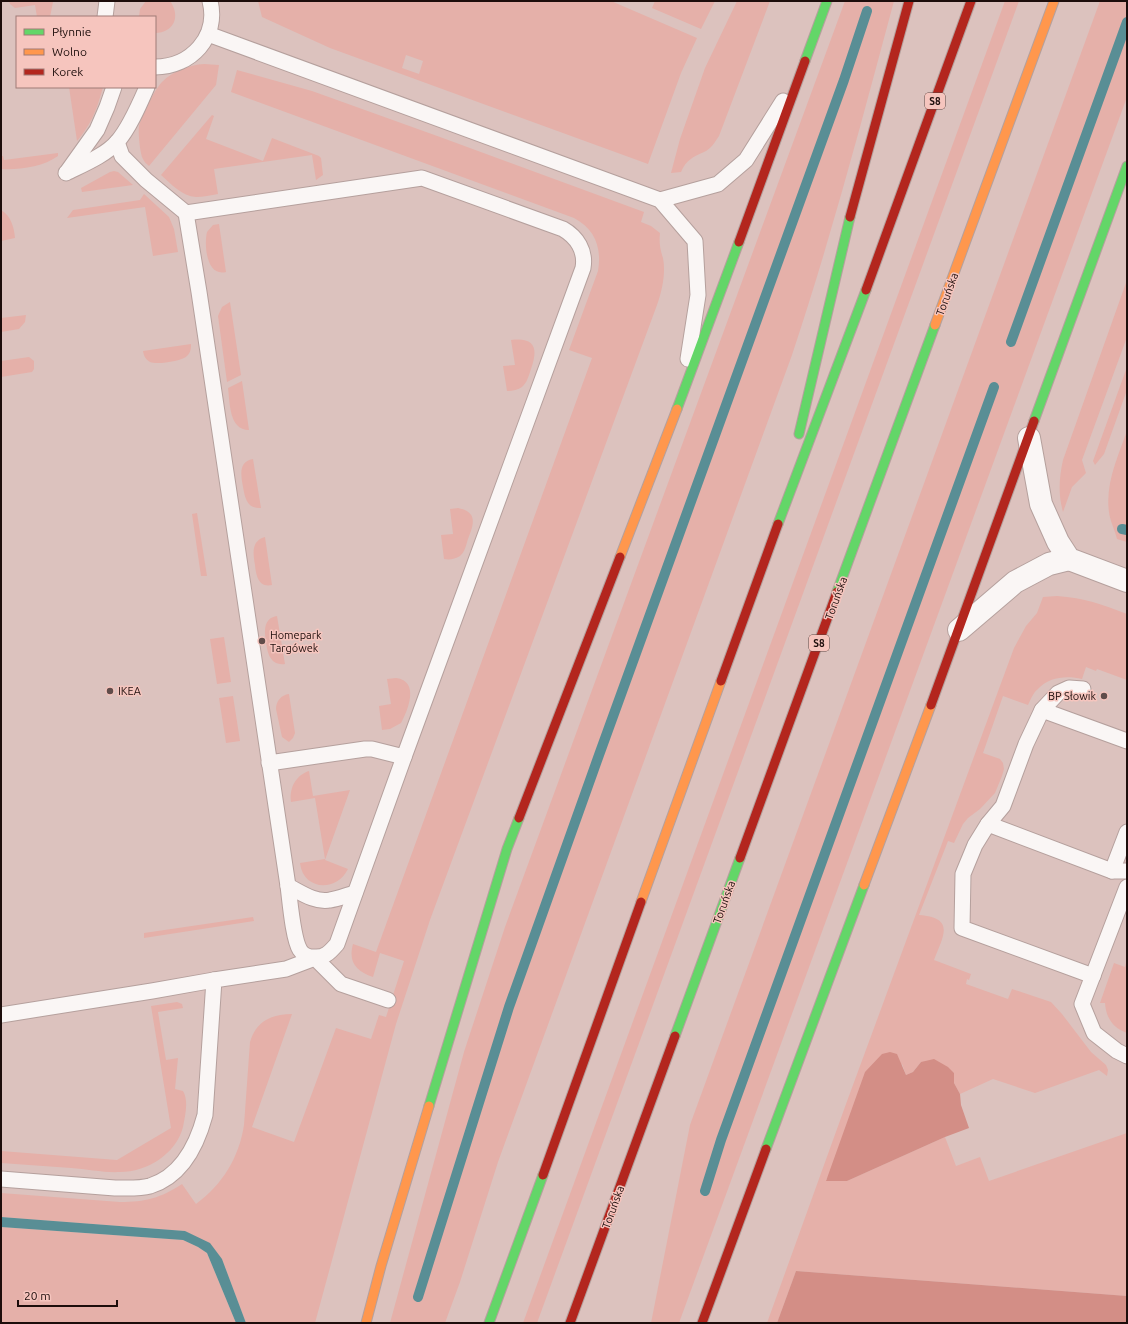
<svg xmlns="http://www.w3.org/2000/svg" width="1128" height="1324" font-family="Ubuntu,sans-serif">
	<rect width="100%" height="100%" fill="#dcc2be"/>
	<!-- green -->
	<g fill="#e5b0a9" fill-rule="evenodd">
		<polygon points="9,1 52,1 53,2 50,17 37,17 35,5 15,8 10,4"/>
		<path d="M146 1H170C181 16 174 33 155 33V17H139L140 9Z"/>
		<path d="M258 1H611L697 38 681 73 648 164 330 48 262 17ZM406 55 423 61 419 74 402 68Z"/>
		<polygon points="655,1 715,1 701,29 652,8"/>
		<path d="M737 1H770L719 136C715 142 711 149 704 152 693 157 686 160 681 172L671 173 680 139 705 68Z"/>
		<path d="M845 1H894C862 120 831 238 792 355L498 1162 460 1282 445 1323H390L464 1052 505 927Z"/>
		<polygon points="1005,1 1019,1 537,1323 523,1323"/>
		<polygon points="1100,1 1127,1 1127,97 679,1323 651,1323 690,1125"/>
		<path d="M204 64 219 65 216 85 149 166C147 164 144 162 143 159 140 154 138 132 139 126 142 115 155 89 162 82 173 71 189 65 204 64Z"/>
		<path d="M237 70 312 91 440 137 644 212 641 222 651 226 660 233C659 243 660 249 663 258 666 273 662 291 657 305L430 920 396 1024 315 1323H246L222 1259 185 1231 1 1217V1193L120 1202C145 1202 161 1198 182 1184L196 1204C222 1185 239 1158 244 1125L250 1042C256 1021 272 1014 292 1014L252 1127 294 1142 336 1028 371 1039 379 1015 386 1017 404 961 380 953 373 977C356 971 348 962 353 944L376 952 592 358 569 350 598 271C602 248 595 229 574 218L231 92Z"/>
		<path d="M69 87H103C97 109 92 123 77 141Z"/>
		<path d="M212 115 214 116 206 139 263 161 272 138 319 156 321 158 323 175 316 180 312 155 214 169 218 194C211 195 203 197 196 197 182 196 171 184 161 175Z"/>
		<path d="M58 153V156C43 167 19 170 1 169V156H3L4 160Z"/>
		<polygon points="114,171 118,172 133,185 82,192 81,188 110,172"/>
		<polygon points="144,194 169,217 174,229 178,252 153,256 145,207 67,218 73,210 140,200"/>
		<path d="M1 210C11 216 14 227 15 238L1 241Z"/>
		<path d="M219 224 226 272C206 277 204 244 207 232L213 225Z"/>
		<path d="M1127 280V337L1082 460 1086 473 1072 487 1063 512C1058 494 1059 478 1063 460Z"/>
		<polygon points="230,302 241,375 227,382 218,316 222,307"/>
		<polygon points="26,315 25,322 19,329 1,332 1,318"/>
		<path d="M511 340C536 337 538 349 531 369 529 375 527 383 522 387 518 390 512 391 507 391L503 366 515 365Z"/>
		<path d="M191 344C191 348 191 352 187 356 182 361 157 365 150 362 145 359 144 356 143 351Z"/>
		<polygon points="29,357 34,361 34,369 32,372 1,377 1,361"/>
		<polygon points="1127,367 1127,390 1104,454 1095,465 1093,461"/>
		<path d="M242 381 249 430C229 430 230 403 228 388Z"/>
		<path d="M1127 431V542L1117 539C1115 530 1110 521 1109 512 1105 484 1118 456 1127 431Z"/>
		<path d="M253 459 261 508C247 509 245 498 243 487 241 475 238 462 253 459Z"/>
		<path d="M458 508C478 512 474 524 468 539 466 545 465 552 460 556 455 559 450 560 444 559L441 535 453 534 450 509Z"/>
		<polygon points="197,513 207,576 201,576 192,514"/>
		<path d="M265 537 272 585C259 588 256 576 255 565 253 553 251 541 265 537Z"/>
		<path d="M1057 596C1085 598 1101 604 1127 614V680L1097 669 1096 671 1086 667 1082 679C1067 675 1048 677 1038 689 1033 693 1031 699 1028 705L1003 696 983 753 1000 759 1003 763 1004 769 1002 776 995 793 980 809 968 818 963 824 954 843 948 841 919 915C956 918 943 936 934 960L971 974 969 980 967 979 966 984 1008 999 1012 989 1051 1002 1062 1014 1091 1052 1106 1065 1108 1070 1107 1076 1099 1070 1035 1093 993 1079 960 1094 954 1083V1073L921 1062 913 1072 906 1075 902 1064 826 1180 847 1181 945 1137 956 1166 980 1157 989 1181 1127 1133V1296L796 1271 777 1323H767L846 1104 1014 648 1026 626 1037 613 1043 597Z"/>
		<path d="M277 616 285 664C270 666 267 652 266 641 264 630 264 618 277 616Z"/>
		<polygon points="224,637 231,682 217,684 210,639"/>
		<path d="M396 678C420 681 408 710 401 723L390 729 382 730 379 706 391 704 387 679Z"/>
		<path d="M289 694 295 733 293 738 289 742 282 737 276 709C276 701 281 695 289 694Z"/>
		<polygon points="233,696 240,741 226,743 219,698"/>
		<path d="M309 771 313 796 350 790 325 860 348 869C336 893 303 890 300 863L325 859 315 798 291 802C289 788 296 775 309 771Z"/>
		<polygon points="253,917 254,921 144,938 144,933"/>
		<path d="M1127 959V1033C1113 1028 1106 1018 1105 1003H1100L1114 963 1125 967Z"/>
		<path d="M177 1002 182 1004 183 1008 158 1012 166 1060 178 1058 175 1089 183 1091C189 1101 185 1116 183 1127 176 1154 147 1172 120 1172 105 1173 87 1169 71 1168 48 1166 24 1165 1 1163V1151L117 1160 171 1128 151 1006Z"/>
		<polygon points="1,1227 183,1240 198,1247 207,1253 236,1323 1,1323"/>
	</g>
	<!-- forest -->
	<g fill="#d38e86">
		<polygon points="890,1052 897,1054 906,1075 913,1072 921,1062 934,1059 948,1067 954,1073 954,1083 960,1094 961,1105 969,1128 945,1137 847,1181 826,1181 865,1072 882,1054"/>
		<polygon points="796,1271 1127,1296 1127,1323 777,1323"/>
	</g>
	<!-- water -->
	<polygon fill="#598e95" points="1,1217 185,1231 210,1243 222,1259 246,1323 236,1323 207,1253 198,1247 183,1240 1,1227"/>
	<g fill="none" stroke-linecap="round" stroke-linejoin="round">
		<!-- stream -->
		<g stroke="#598e95" stroke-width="10">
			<polyline points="1011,342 1127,22"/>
			<polyline points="1122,529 1127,530"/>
			<polyline points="705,1191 721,1140 994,387"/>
			<polyline points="418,1297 509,1007 599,755 844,80 867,11"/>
		</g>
		<defs>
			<g id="lane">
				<polyline points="105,17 107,1"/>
				<polyline points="208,34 660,200 695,241 698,295 688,359"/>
				<path d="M155 67C191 67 219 37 210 1"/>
				<path d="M117 142 122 156 146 180 186 213 199 292 288 886C290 901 293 939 300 950 303 955 308 957 314 957 325 958 330 952 337 944L404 757"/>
				<polyline points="67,172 97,130 107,107 114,87"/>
				<path d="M66 173C82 165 106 155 117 142 129 129 140 103 147 87"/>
				<polyline points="660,200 718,184 746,160 783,101"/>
				<path d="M186 213 422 178 563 229C577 237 586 251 583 268L404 757 372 749H365L269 763"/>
				<polyline points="1083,689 1069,688 1058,693 1042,710 1026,744 1003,806 988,824 1112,871 1127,871"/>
				<polyline points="1042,710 1127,741"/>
				<polyline points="988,824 975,845 963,874 962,928 1093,976"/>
				<polyline points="1112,871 1127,832"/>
				<path d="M288 886C300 892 315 903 330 900 338 899 347 895 355 893"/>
				<polyline points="1127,887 1082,1004 1094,1033 1117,1051 1127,1056"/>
				<polyline points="1,1015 152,991 214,980"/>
				<path d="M1 1179 115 1188C126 1188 139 1189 150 1186 182 1176 197 1145 205 1115L214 980 286 969 315 958 341 984 388 1000"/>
			</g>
			<g id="street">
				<polyline points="1029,438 1041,504 1058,542 1069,559 1127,581"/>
				<polyline points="959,630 1015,582 1049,564 1069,559"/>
			</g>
			<g id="fast">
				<polyline points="805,61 827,1"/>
				<polyline points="677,409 739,242"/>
				<polyline points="1034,421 1127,166"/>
				<polyline points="799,434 850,217"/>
				<polyline points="778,524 866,290"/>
				<polyline points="837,592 935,325"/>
				<polyline points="675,1036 740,858"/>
				<polyline points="429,1106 507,849 519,818"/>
				<polyline points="766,1149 864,885"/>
				<polyline points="489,1323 543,1175"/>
			</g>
			<g id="slow">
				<polyline points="935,325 1054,1"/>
				<polyline points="620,557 677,409"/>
				<polyline points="864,885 931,705"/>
				<polyline points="641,902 721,681"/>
				<polyline points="366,1323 381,1266 429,1106"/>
			</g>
			<g id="jam">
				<polyline points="850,217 909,1"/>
				<polyline points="739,242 805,61"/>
				<polyline points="866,290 971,1"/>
				<polyline points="721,681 778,524"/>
				<polyline points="931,705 1034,421"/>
				<polyline points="519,818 620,557"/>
				<polyline points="740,858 837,592"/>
				<polyline points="543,1175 641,902"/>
				<polyline points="570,1323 675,1036"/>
				<polyline points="702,1323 766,1149"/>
			</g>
		</defs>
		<!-- lane casing -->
		<use href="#lane" stroke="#b5a09d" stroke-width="17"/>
		<!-- street casing -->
		<use href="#street" stroke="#b5a09d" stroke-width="24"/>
		<!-- fast casing -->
		<use href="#fast" stroke="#b5a09d" stroke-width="11"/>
		<!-- slow casing -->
		<use href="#slow" stroke="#b5a09d" stroke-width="11"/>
		<!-- jam casing -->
		<use href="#jam" stroke="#b5a09d" stroke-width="11"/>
		<!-- lane -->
		<use href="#lane" stroke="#faf6f5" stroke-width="15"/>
		<!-- street -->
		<use href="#street" stroke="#faf6f5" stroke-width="22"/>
		<!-- fast -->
		<use href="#fast" stroke="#63d668" stroke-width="9"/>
		<!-- slow -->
		<use href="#slow" stroke="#ff974d" stroke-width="9"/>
		<!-- jam -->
		<use href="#jam" stroke="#b3261e" stroke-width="9"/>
	</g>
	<!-- markers -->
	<g fill="#604c4a" stroke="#f6c5be" stroke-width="1.5">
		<circle cx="262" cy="641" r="4"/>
		<circle cx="110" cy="691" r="4"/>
		<circle cx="1104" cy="696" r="4"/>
	</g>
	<g text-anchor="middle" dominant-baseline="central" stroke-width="3" stroke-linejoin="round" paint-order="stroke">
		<!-- shield labels -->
		<g fill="#f6c5be" stroke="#5e4441" stroke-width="1">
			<rect x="925" y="93" width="20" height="16" rx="3"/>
			<rect x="809" y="635" width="20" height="16" rx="3"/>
		</g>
		<g font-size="10" font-weight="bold" fill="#1d0d0b">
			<text x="935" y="101">S8</text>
			<text x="819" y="643">S8</text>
		</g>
		<!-- street labels -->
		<g font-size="11" fill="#1d0d0b" stroke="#f6c5be">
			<text transform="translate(947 294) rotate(-70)">Toruńska</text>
			<text transform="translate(836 598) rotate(-70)">Toruńska</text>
			<text transform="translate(724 902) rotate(-70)">Toruńska</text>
			<text transform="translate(613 1207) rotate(-70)">Toruńska</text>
		</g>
		<!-- poi labels -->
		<g font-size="11" fill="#1d0d0b" stroke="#f6c5be" text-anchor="start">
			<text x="270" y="635">Homepark<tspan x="270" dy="13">Targówek</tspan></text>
			<text x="118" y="691">IKEA</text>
			<text x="1096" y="696" text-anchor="end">BP Słowik</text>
		</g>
	</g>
	<!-- border -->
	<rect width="1128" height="1324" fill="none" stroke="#1d0d0b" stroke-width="4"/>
	<!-- legend -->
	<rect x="16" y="16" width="140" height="72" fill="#f6c5be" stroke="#9f7b76"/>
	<rect x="24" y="29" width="20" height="6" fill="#63d668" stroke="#9f7b76"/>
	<text x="52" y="36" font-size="12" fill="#1d0d0b">Płynnie</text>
	<rect x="24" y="49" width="20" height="6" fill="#ff974d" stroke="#9f7b76"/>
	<text x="52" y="56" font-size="12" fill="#1d0d0b">Wolno</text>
	<rect x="24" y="69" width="20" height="6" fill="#b3261e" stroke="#9f7b76"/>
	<text x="52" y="76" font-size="12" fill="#1d0d0b">Korek</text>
	<!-- scale -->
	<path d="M18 1300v6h99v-6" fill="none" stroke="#1d0d0b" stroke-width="2"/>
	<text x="24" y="1300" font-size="12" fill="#1d0d0b" stroke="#f6c5be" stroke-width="3" paint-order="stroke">20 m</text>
</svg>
